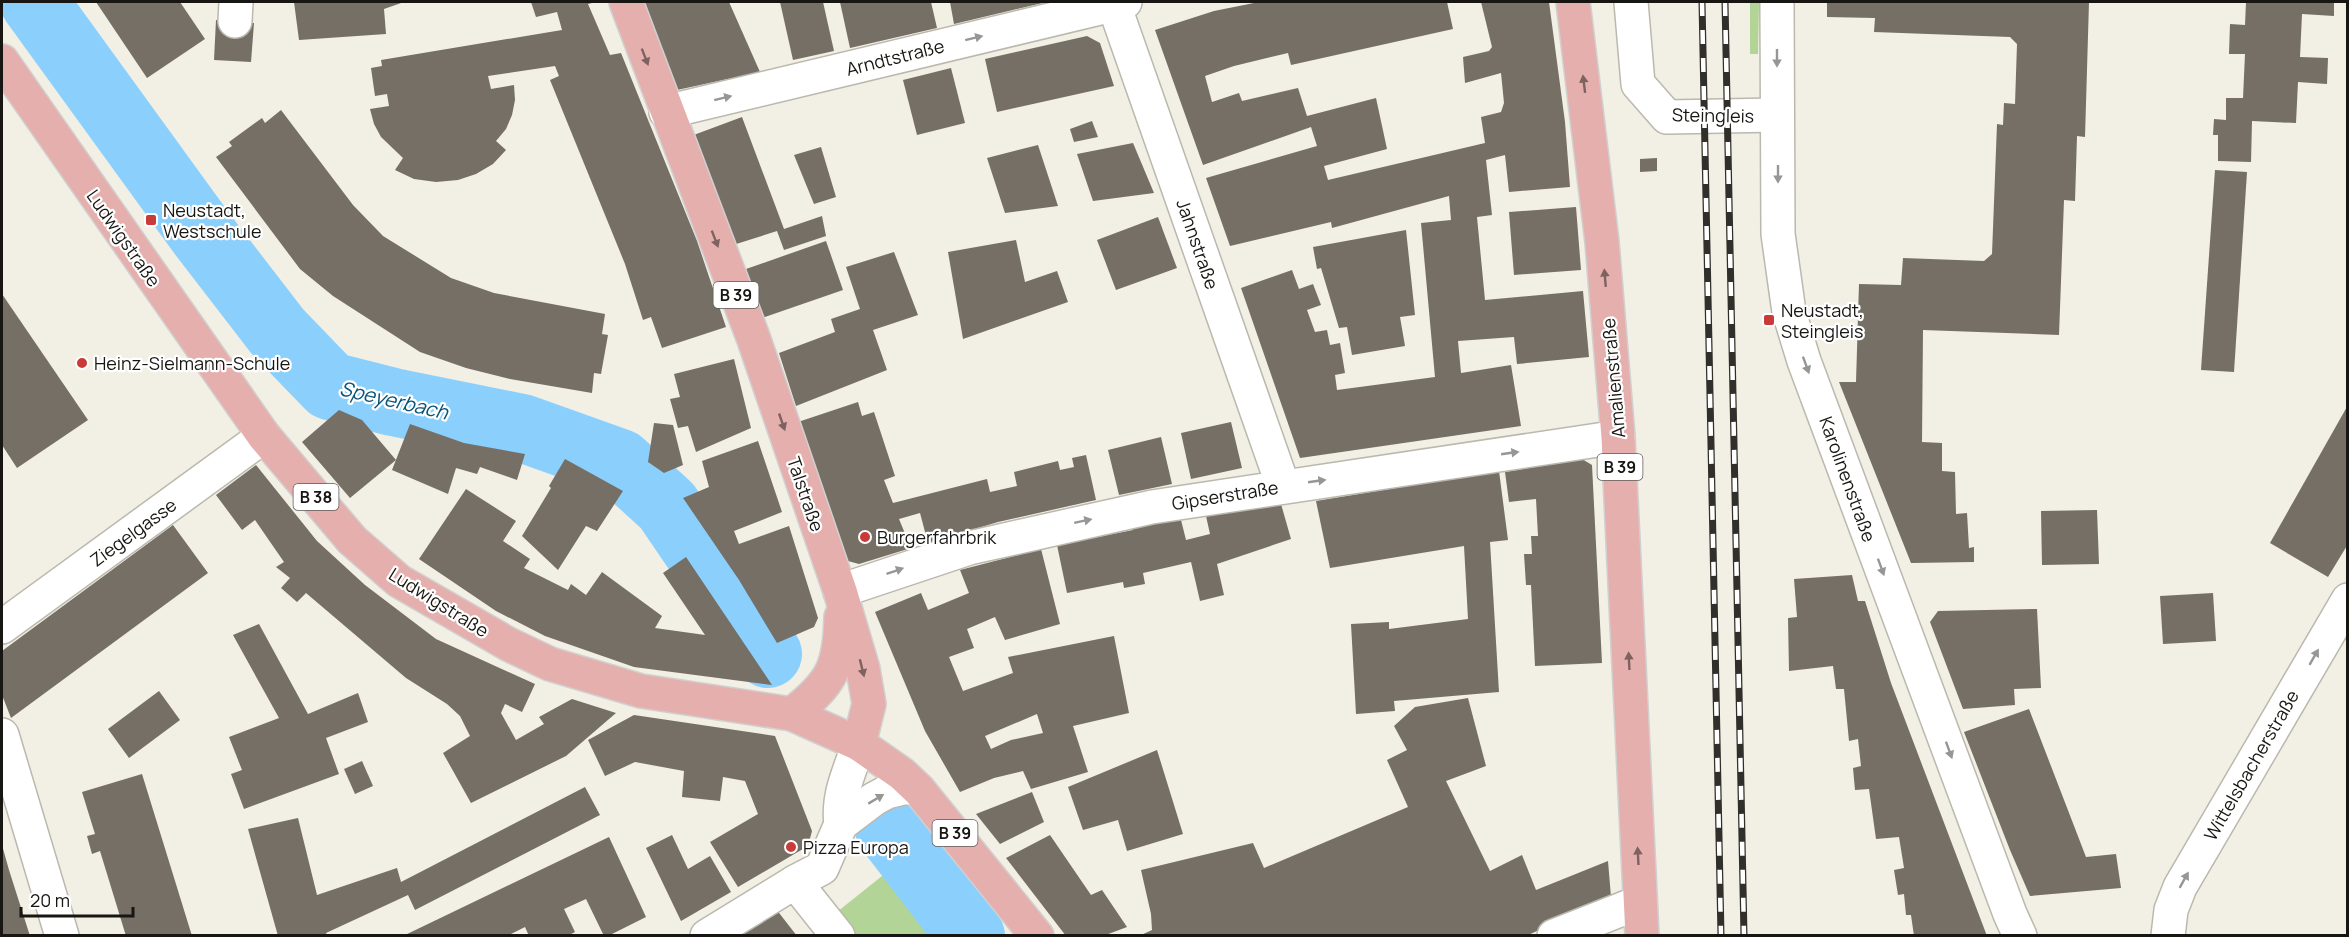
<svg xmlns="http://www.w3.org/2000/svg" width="2349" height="937" font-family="Manrope,sans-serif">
	<rect width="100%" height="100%" fill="#f2efe4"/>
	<!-- green -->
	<g fill="#b2d497">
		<polygon points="1750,2 1759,2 1758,54 1750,54"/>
		<polygon points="897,864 953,935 856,935 837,912"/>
	</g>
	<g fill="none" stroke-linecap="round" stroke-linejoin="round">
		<!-- river -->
		<g stroke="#8bd0fc" stroke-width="68">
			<polyline points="34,2 203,235 277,331 330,386 393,402 522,428 620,463 667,506 768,654"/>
			<polyline points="889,829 971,936"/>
		</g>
	</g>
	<!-- building -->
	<g fill="#756f66" fill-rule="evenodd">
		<polygon points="96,2 180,2 205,39 147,78"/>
		<polygon points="294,2 404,2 384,9 386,34 299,40"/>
		<polygon points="531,2 596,2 588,4 610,55 621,53 697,241 726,327 662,348 651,317 643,320 625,264 550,80 559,76 555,66 488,76 491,89 514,85 515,100 512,115 506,129 496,141 506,150 493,164 476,174 458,180 436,182 414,179 395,170 403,158 381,137 374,124 370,109 389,106 387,94 375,96 371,68 382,66 381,60 562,30 557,12 536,17"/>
		<polygon points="641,2 729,2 760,72 677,90"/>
		<polygon points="780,2 823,2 834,51 793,60"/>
		<polygon points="840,2 931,2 937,28 850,48"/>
		<polygon points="950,2 1047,2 954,24"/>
		<polygon points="1259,2 1447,2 1453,29 1291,65 1288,53 1234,66 1205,76 1212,102 1239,93 1242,101 1298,88 1307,116 1376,98 1387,149 1324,166 1328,180 1485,143 1481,117 1501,112 1504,103 1501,73 1465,83 1463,57 1489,51 1492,47 1481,2 1549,2 1565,122 1570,187 1509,192 1505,155 1486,160 1492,215 1477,217 1485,300 1583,291 1589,357 1517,364 1514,337 1458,341 1461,373 1511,365 1521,426 1300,458 1241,288 1292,270 1299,289 1313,284 1321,305 1307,310 1315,332 1327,330 1330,345 1340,343 1345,373 1335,375 1337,390 1435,377 1421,223 1451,220 1449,196 1332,228 1331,222 1230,246 1206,178 1317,146 1311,127 1203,165 1155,30 1214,11"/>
		<polygon points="1827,2 2089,2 2085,137 2077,136 2075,201 2064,200 2059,335 1923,330 1922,442 1942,443 1942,471 1955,472 1956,514 1967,513 1969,548 1974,547 1974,562 1911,563 1839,382 1856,382 1859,284 1901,285 1903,258 1984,261 1992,254 1997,124 2003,125 2004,103 2015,104 2017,44 2010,37 1874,32 1875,18 1827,17"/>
		<polygon points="2246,2 2334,2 2334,16 2302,14 2300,57 2328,58 2327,84 2298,82 2296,123 2252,121 2251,162 2218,161 2218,135 2213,135 2214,119 2226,120 2226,98 2243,98 2245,54 2229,54 2230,24 2245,25"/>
		<polygon points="216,20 254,23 251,62 214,60"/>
		<polygon points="1087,36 1100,43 1114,86 997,112 985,59"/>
		<polygon points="951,68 965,123 917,135 903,80"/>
		<polygon points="281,110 353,205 383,236 451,278 494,293 605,314 602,334 608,335 601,374 594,373 592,393 510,379 466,368 420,352 333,296 300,269 216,157 232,146 229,142 262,118 265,123"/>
		<polygon points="742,117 784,229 822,216 826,236 784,250 777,231 733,245 691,136"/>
		<polygon points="1092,121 1098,137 1074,142 1070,129"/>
		<polygon points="1133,143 1154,193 1093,201 1077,154"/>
		<polygon points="1038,145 1058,206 1005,213 987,158"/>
		<polygon points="821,147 836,197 814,204 794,155"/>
		<polygon points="1657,158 1657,171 1640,172 1640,159"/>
		<polygon points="2215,170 2247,172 2234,372 2201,370"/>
		<polygon points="1576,207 1581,270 1514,275 1509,212"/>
		<polygon points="1158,217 1177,268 1116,290 1097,240"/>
		<polygon points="1406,230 1415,315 1400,317 1405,346 1352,355 1347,327 1339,328 1321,268 1317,269 1313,247"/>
		<polygon points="1016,240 1025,282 1057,271 1068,302 963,339 948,252"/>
		<polygon points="826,241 843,290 762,318 746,269"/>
		<polygon points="894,252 918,315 873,330 887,370 796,406 779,353 835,332 831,319 860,309 846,267"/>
		<polygon points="2,294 88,420 17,468 2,445"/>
		<polygon points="734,359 751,428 696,452 688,426 678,428 670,399 680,397 674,374"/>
		<polygon points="858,402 862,416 874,412 895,476 884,480 893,503 987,479 990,492 1017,486 1014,472 1058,461 1060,470 1074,467 1072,458 1086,455 1096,500 998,522 928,543 920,513 899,519 911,548 859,564 848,561 798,422"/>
		<polygon points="2348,405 2348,544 2328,577 2270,543"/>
		<polygon points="339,410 362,420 396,460 350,498 302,442"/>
		<polygon points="1231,422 1242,468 1191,479 1181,433"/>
		<polygon points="654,423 673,425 683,465 664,473 648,462"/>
		<polygon points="410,424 464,443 525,454 517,480 480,467 477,474 456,468 448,494 392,470"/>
		<polygon points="1161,437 1172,484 1119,495 1108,450"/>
		<polygon points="758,441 782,512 734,531 739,544 789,526 818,618 814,627 777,643 739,580 683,498 709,487 702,461"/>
		<polygon points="565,459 623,491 597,531 586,526 558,570 522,536 551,488 549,486"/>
		<polygon points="1582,459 1592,465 1602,663 1535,666 1531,585 1526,585 1524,554 1532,554 1531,536 1538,536 1536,499 1509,502 1505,472"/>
		<polygon points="256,465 317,541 365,585 436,639 535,684 522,712 505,704 501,713 516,740 544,724 539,717 572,699 616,713 566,756 471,803 443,753 470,736 460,716 447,704 406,678 306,593 297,602 281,588 290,578 276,567 284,562 255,520 242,530 216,495"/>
		<polygon points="1499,471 1508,540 1490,542 1499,692 1394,701 1395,711 1356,714 1351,624 1389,622 1389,629 1468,619 1464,546 1330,568 1316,501"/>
		<polygon points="466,489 516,521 503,541 530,559 524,568 568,590 571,584 586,595 602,572 662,616 655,628 705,635 663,573 686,557 772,685 634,667 545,636 496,611 419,559"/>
		<polygon points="1281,504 1291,539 1217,564 1224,595 1200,601 1191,562 1143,573 1145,584 1124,588 1123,582 1067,593 1057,545 1133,530 1132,527 1180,516 1186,540 1210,534 1206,516"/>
		<polygon points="2097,510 2099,564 2042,565 2041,511"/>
		<polygon points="173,525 208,573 11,718 2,695 2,651"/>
		<path d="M1041 549 1060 624 1005 640 995 617 967 629 974 648 949 657 963 691 1013 673 1008 657 1114 636 1129 713 1073 726 1088 772 1031 789 1023 771 994 778 960 792 925 731 875 612 921 593 928 610 969 593 960 570ZM1037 714 1043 733 1011 740 991 749 985 736Z"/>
		<polygon points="1852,575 1858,601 1865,601 1891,683 1987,936 1914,936 1911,915 1906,915 1904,894 1898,895 1894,870 1904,868 1899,837 1876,839 1869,789 1855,790 1853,768 1861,766 1858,739 1849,741 1844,689 1836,689 1833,666 1789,671 1788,618 1797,617 1794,579"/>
		<polygon points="2213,593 2216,641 2163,644 2160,596"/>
		<polygon points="2037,609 2041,688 2014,689 2015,705 1963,709 1930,622 1938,611"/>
		<polygon points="259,624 308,714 358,693 368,722 326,738 339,774 244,809 231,774 242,770 229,737 279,718 233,635"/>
		<polygon points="159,691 180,720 129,758 108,729"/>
		<polygon points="1468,698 1486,766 1446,781 1490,871 1522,855 1536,890 1608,861 1611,897 1526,936 1139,936 1152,930 1151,914 1141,870 1253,843 1264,868 1408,807 1387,760 1407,750 1394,726 1415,707"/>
		<polygon points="2029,709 2086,857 2116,854 2121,888 2030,896 2010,850 1964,732"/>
		<polygon points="634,715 775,736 812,831 808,846 738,887 710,842 758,814 745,781 723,777 720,801 682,797 684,771 635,762 605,776 588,740"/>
		<polygon points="1157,750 1183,834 1127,851 1118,820 1083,830 1068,787"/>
		<polygon points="362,761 373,786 355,794 344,769"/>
		<polygon points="142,774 192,936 126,936 100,851 92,854 87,836 95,834 82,792"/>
		<polygon points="585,787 600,815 415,910 408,895 326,933 327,936 278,936 248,829 298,818 317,895 397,868 401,882"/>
		<polygon points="1032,792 1044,822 1000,844 976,814"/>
		<polygon points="672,835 688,869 710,856 731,892 681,921 646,848"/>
		<polygon points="1050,835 1091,895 1102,890 1127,927 1103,936 1066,936 1006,858"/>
		<polygon points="609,837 646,917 608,936 604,936 586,899 564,909 575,932 567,936 529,936 525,927 507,936 403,936"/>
		<polygon points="2,845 9,870 30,936 2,936"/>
		<polygon points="776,909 797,936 736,936"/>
	</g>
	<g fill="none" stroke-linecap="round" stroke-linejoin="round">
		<defs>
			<g id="minor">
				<polyline points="1113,2 1283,486"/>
				<polyline points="1631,2 1638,84 1667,117 1777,115"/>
				<polyline points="1777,2 1778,234 1789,312 1804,361 2010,914 2020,936"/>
				<polyline points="235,21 236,2"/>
				<polyline points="666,112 1125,2"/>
				<polyline points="840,591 969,548 1152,507 1618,437"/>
				<polyline points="2,627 264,436"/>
				<polyline points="2,735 62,936"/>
				<path d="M841 824C837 796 850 770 859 744"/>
				<polyline points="795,882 838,936"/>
				<polyline points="707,936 795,882 822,868 841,824 874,799 887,792 904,788 916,788"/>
				<polyline points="1554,936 1640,902"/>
				<polyline points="2168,936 2171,910 2180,887 2348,600"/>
			</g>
			<g id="major">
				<polyline points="626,2 753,337 840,591 863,669 869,704 859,744"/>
				<polyline points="1573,2 1602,242 1618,437 1642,936"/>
				<polyline points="2,61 264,436 352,540 399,581 508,644 550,664 641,691 792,714 859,744 902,774 919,790 1037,936"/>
				<path d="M792 714C832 683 840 667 841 617"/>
			</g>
		</defs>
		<!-- minor casing -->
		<use href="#minor" stroke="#bbb8ad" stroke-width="36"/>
		<!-- major casing -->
		<use href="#major" stroke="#d1d0d0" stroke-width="36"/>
		<!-- minor -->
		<use href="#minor" stroke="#fff" stroke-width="33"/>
		<!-- major -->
		<use href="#major" stroke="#e5afad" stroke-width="33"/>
		<defs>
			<g id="rail">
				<polyline points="1702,2 1721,936"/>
				<polyline points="1725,2 1744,936"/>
			</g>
		</defs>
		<!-- rail casing -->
		<use href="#rail" stroke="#302f2a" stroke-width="7"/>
		<!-- rail -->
		<use href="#rail" stroke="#fff" stroke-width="4.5" stroke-dasharray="14" stroke-linecap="butt"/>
	</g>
	<!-- one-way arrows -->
	<defs><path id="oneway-solid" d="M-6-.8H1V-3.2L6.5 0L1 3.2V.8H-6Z" transform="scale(1.5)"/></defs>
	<g fill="#979694">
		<use href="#oneway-solid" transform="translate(974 38) rotate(-14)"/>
		<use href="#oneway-solid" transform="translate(1777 58) rotate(90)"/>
		<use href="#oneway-solid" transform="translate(723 98) rotate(-14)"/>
		<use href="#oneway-solid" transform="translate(1778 174) rotate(90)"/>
		<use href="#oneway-solid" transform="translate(1806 365) rotate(70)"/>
		<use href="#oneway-solid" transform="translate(1510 453) rotate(-8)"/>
		<use href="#oneway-solid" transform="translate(1317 481) rotate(-8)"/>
		<use href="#oneway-solid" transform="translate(1083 521) rotate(-12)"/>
		<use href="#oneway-solid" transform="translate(1881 567) rotate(70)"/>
		<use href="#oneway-solid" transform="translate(895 571) rotate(-19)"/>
		<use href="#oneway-solid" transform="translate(2314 657) rotate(-60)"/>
		<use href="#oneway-solid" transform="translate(1949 750) rotate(70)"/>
		<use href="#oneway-solid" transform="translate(876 799) rotate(-31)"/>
		<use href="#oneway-solid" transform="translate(2184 880) rotate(-61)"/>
	</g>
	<g fill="#7e6260">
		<use href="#oneway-solid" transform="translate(645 57) rotate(69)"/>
		<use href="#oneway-solid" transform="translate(1584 84) rotate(-97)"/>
		<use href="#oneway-solid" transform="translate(715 239) rotate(69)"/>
		<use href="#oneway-solid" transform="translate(1605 278) rotate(-95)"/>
		<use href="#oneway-solid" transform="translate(782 422) rotate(71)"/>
		<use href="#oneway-solid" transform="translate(1629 661) rotate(-93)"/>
		<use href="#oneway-solid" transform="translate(862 668) rotate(76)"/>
		<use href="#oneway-solid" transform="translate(1638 856) rotate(-93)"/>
	</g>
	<!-- markers -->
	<g fill="#c93b38" stroke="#fff" stroke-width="2">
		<rect x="145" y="214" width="12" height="12" rx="3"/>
		<rect x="1763" y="314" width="12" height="12" rx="3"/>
		<circle cx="82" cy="363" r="6"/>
		<circle cx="865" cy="537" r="6"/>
		<circle cx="791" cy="847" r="6"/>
	</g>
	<g text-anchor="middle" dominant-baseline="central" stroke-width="4.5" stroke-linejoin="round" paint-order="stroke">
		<!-- shield labels -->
		<g fill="#fff" stroke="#5d5c59" stroke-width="1.5">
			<rect x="713.5" y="282" width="45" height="26" rx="4.5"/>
			<rect x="1597.5" y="454" width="45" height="26" rx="4.5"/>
			<rect x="293.5" y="484" width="45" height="26" rx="4.5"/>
			<rect x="932.5" y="820" width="45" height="26" rx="4.5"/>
		</g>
		<g font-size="16" font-weight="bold" fill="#171612">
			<text x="736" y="295">B 39</text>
			<text x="1620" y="467">B 39</text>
			<text x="316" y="497">B 38</text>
			<text x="955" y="833">B 39</text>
		</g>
		<!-- street labels -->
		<g font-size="18" fill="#171612" stroke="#fff">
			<text transform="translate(895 57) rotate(-14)">Arndtstraße</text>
			<text transform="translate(1713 115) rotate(1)">Steingleis</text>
			<text transform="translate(124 238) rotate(55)">Ludwigstraße</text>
			<text transform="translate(1198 244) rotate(71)">Jahnstraße</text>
			<text transform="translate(1613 378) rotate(-95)">Amalienstraße</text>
			<text transform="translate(1848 479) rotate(70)">Karolinenstraße</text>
			<text transform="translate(806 494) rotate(71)">Talstraße</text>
			<text transform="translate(1225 495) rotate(-9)">Gipserstraße</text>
			<text transform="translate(133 532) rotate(-36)">Ziegelgasse</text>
			<text transform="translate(439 602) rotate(32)">Ludwigstraße</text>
			<text transform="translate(2251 765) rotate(-60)">Wittelsbacherstraße</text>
		</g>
		<!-- poi labels -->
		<g font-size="18" fill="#171612" stroke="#fff" text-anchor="start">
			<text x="163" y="210">Neustadt,<tspan x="163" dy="21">Westschule</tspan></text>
			<text x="1781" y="310">Neustadt,<tspan x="1781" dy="21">Steingleis</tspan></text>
			<text x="94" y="363">Heinz-Sielmann-Schule</text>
			<text x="877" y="537">Burgerfahrbrik</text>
			<text x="803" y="847">Pizza Europa</text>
		</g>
		<!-- water labels -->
		<g font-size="20" font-style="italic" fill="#0b5377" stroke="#fff">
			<text transform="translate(394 400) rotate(13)">Speyerbach</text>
		</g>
	</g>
	<!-- border -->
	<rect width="2349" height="937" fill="none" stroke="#171612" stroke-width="6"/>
	<!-- scale -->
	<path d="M21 907v9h112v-9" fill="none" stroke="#171612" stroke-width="3"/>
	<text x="30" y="907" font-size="18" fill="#171612" stroke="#ffffff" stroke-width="4.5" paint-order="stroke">20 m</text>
</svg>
